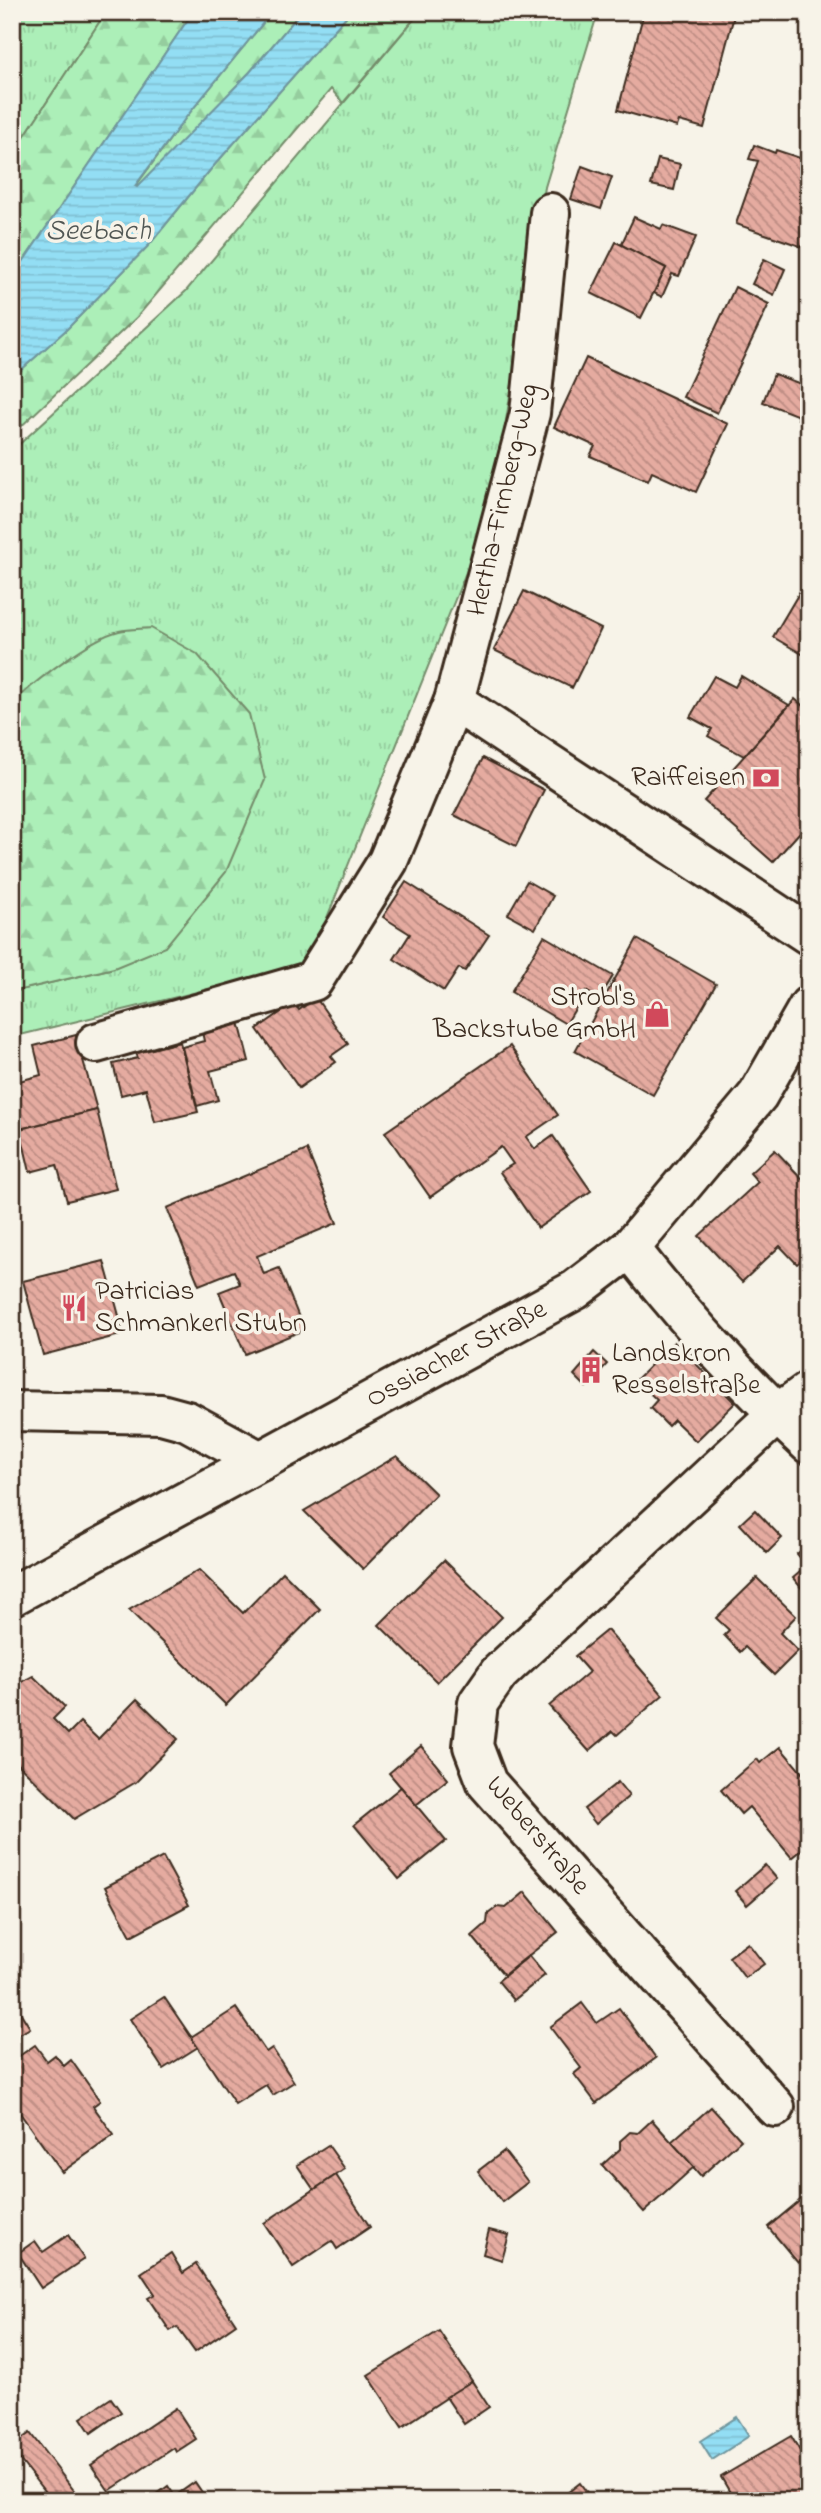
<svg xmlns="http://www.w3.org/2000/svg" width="821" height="2513" font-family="'Indie Flower',sans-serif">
	<defs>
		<pattern id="grass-tufts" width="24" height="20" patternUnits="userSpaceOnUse" patternTransform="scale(1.75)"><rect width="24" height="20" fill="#acefb8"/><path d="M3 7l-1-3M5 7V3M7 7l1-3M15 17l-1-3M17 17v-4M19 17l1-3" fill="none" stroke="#95cd9e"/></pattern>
		<pattern id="forest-firs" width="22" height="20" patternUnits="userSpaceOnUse" patternTransform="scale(1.75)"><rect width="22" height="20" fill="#acefb8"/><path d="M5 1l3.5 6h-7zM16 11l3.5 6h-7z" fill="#95cd9e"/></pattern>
		<pattern id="water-rules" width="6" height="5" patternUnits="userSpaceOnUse" patternTransform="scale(1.75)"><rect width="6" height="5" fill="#93def4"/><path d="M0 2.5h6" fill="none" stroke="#80bfd1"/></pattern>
		<pattern id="building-back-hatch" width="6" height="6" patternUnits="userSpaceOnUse" patternTransform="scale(1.75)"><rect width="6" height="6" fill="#e5aba0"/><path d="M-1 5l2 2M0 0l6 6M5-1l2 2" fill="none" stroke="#bb8b82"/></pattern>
	</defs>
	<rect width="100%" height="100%" fill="#f7f3e8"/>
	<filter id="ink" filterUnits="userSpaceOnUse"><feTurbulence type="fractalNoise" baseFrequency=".0143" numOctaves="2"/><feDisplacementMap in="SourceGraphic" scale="14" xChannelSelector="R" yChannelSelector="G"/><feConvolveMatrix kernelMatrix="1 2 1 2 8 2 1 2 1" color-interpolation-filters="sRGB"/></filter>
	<g filter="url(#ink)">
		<!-- grass -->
		<g fill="url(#grass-tufts)" stroke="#748c6b" stroke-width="2">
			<polygon points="12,12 106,12 12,155"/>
			<polygon points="420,12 598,12 545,187 491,510 308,965 12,1037 12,992 114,968 90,644 22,694 12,705 12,451 186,291"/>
		</g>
		<!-- forest -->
		<g fill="url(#forest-firs)" stroke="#748c6b" stroke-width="2">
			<polygon points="106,12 193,12 12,278 12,155"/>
			<polygon points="272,12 301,12 250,72 138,188 135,187 187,116"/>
			<polygon points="350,12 420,12 343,103 331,89 137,317 12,435 12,378 67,329 149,245 211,169"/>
			<path d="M151 628 197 654 249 714 265 780 226 872 165 947 114 968 12 992V705C30 684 92 637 119 631 129 629 141 629 151 628Z"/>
		</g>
		<!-- water -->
		<g fill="url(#water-rules)" stroke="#70969e" stroke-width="2">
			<polygon points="193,12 272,12 187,116 135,186 137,187 250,72 301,12 350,12 211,169 149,245 67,329 12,378 12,278"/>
			<polygon points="737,2417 749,2436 712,2460 700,2441"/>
		</g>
		<!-- building -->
		<g fill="url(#building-back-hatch)" stroke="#3b2a1e" stroke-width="2">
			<polygon points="644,12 735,12 704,128 679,121 677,127 618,110"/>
			<polygon points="754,145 775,153 776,150 809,161 809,249 736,224 758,161 749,159"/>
			<polygon points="658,159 680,164 674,190 651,185"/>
			<polygon points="582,166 612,177 601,209 571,199"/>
			<polygon points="634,217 661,229 663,225 696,237 679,276 672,274 662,297 654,293 666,268 621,245"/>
			<polygon points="616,242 666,268 641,318 591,293"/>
			<polygon points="764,259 785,269 774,295 752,284"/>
			<polygon points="735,287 769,304 717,413 683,397"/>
			<polygon points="586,358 728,424 696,492 652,472 648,481 590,456 595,446 554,427"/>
			<polygon points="774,374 809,387 809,424 798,419 799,416 763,402"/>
			<polygon points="809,576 809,658 773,637"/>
			<polygon points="524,591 601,629 572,688 494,650"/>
			<polygon points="714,676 735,687 741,676 789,705 744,756 708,736 712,729 690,717"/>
			<polygon points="795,699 809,711 809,822 773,862 704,801"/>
			<polygon points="483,758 544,790 516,846 454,815"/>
			<polygon points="527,881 553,896 535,929 508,914"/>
			<polygon points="406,882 489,935 465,971 459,968 444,991 394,959 410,934 383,917"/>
			<polygon points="544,936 613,976 599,999 586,991 566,1024 511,992"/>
			<polygon points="637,939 716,984 653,1095 575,1051"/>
			<polygon points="316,998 348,1044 331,1056 336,1062 299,1088 257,1029 294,1003 299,1010"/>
			<polygon points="238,1018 249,1061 210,1071 218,1100 197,1106 182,1047 204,1041 201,1027"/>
			<polygon points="76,1035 97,1110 20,1129 12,1100 12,1083 41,1075 34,1046"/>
			<polygon points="180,1042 198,1112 155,1122 146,1089 121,1095 113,1064 138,1058 136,1053"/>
			<polygon points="510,1046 558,1115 526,1137 535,1149 553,1136 591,1191 538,1228 500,1172 513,1164 501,1147 430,1197 385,1132"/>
			<polygon points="97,1110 116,1189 67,1201 57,1165 30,1172 20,1129"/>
			<polygon points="307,1150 337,1223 257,1256 264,1274 279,1268 304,1330 245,1354 219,1292 240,1284 234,1271 199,1285 167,1208"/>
			<polygon points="775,1150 809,1186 809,1254 797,1264 780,1246 742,1282 699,1236 758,1182 750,1173"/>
			<polygon points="104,1261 124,1334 43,1355 23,1281"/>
			<polygon points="674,1342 735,1403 696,1441 674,1420 668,1426 650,1408 657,1400 636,1380"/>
			<polygon points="594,1352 607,1364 586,1387 574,1375"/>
			<polygon points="397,1456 436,1494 363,1569 304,1511"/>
			<polygon points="755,1510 782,1538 767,1553 740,1524"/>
			<polygon points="809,1544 809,1597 793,1578 807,1566 797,1554"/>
			<polygon points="444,1560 502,1617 437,1682 379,1625"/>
			<polygon points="199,1570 243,1613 283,1572 320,1609 226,1705 129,1610"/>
			<polygon points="757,1578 796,1616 780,1633 798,1651 774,1675 745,1647 740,1652 724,1635 729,1630 716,1618"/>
			<polygon points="607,1630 663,1695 617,1735 613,1731 589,1751 549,1706 589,1672 575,1656"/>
			<polygon points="33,1676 65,1707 53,1719 68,1734 80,1722 98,1739 137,1699 178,1739 136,1782 74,1819 12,1758 12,1687"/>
			<polygon points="421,1746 448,1779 416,1805 389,1773"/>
			<polygon points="780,1747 809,1781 809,1844 792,1858 749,1807 741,1814 721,1790 757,1759 760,1763"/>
			<polygon points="618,1782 629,1796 596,1824 584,1809"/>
			<polygon points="401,1787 446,1841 399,1879 354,1825"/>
			<polygon points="163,1857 189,1905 131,1936 105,1887"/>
			<polygon points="765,1865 777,1879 747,1905 735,1891"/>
			<polygon points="525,1892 558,1932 504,1975 472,1936 487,1923 488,1914 497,1907 506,1908"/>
			<polygon points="748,1943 764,1964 745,1978 729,1957"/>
			<polygon points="529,1956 545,1975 514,2000 498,1981"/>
			<polygon points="164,1997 198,2047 163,2069 130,2019"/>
			<polygon points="12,1999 30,2028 12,2039"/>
			<polygon points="582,2003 597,2023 619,2008 656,2058 596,2103 574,2074 581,2068 550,2027"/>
			<polygon points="236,2008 266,2052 272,2048 294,2082 273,2095 266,2085 235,2104 191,2037"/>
			<polygon points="35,2045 47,2061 55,2055 64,2066 71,2060 100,2101 93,2106 114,2135 62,2172 12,2102 12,2061"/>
			<polygon points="711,2107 741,2140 701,2176 671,2142"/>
			<polygon points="652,2120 694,2167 644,2212 602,2165 620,2149 620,2141 630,2132 638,2133"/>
			<polygon points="328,2145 345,2169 314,2190 297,2165"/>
			<polygon points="504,2151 528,2182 502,2202 478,2171"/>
			<polygon points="336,2175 370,2227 337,2249 332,2241 293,2267 264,2223"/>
			<polygon points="809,2193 809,2254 798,2263 768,2227"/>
			<polygon points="489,2230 509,2235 502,2260 483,2254"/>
			<polygon points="68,2235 84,2259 41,2288 18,2253 35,2241 43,2252"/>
			<polygon points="171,2253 183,2273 196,2264 236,2324 195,2352 177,2327 170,2331 148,2298 155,2294 141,2273"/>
			<polygon points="439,2331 472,2381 402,2427 368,2375"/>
			<polygon points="472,2381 489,2407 464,2424 446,2397"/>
			<polygon points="111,2398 121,2412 91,2433 81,2418"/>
			<polygon points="176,2408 196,2439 176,2452 174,2448 109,2491 91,2465"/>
			<polygon points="30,2433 82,2501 52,2501 12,2450 12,2446"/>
			<polygon points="791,2436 809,2466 809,2501 735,2501 721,2477"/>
			<polygon points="195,2482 208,2501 148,2501 168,2486 175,2496"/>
			<polygon points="580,2483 593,2501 557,2501"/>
		</g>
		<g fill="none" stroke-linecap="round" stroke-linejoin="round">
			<defs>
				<g id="street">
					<polyline points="454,701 809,935"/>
					<polyline points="96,1043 313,981 388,861 454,701 530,413 550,213"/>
					<path d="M630 1248C684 1318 745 1384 809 1444"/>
					<polyline points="12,1411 161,1414 187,1421 260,1461"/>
					<polyline points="775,2107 487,1783 473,1746 478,1703 499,1673 777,1414 809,1391"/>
				</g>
				<polyline id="secondary" points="12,1596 575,1290 630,1248 758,1095 809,1006"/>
			</defs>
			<!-- street casing -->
			<use href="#street" stroke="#3b2a1e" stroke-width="44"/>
			<!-- secondary casing -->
			<use href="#secondary" stroke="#3b2a1e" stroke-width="44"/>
			<!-- street -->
			<use href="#street" stroke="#f7f3e8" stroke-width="38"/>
			<!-- secondary -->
			<use href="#secondary" stroke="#f7f3e8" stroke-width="38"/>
		</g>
	</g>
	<!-- icons -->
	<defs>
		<symbol id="bank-bare" viewBox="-9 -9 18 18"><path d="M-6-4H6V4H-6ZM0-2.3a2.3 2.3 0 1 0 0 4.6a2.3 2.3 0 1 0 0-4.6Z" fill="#d1495b" stroke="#f7f3e8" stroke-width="2.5" paint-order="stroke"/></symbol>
		<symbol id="shop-bare" viewBox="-9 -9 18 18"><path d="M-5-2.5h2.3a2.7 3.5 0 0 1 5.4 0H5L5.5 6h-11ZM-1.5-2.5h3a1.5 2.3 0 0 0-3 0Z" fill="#d1495b" stroke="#f7f3e8" stroke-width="2.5" paint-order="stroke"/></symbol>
		<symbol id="restaurant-bare" viewBox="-9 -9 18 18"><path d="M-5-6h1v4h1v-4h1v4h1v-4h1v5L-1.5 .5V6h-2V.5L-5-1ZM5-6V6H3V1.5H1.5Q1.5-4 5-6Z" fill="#d1495b" stroke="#f7f3e8" stroke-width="2.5" paint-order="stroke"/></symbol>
		<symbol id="building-bare" viewBox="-9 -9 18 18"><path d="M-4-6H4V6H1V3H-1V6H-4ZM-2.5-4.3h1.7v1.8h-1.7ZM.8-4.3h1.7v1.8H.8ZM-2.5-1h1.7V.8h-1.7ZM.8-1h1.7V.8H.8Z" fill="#d1495b" stroke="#f7f3e8" stroke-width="2.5" paint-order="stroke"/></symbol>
	</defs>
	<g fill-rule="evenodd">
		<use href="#bank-bare" x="747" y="759" width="38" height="38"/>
		<use href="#shop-bare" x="638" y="995" width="38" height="38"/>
		<use href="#restaurant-bare" x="55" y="1289" width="38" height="38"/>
		<use href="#building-bare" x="572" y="1351" width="38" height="38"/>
	</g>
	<g text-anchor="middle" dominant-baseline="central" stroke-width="7" stroke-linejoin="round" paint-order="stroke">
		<!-- street labels -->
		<g font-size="28" fill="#3b2a1e" stroke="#f7f3e8">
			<text transform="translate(504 500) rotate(-77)">Hertha-Firnberg-Weg</text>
			<text transform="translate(457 1355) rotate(-28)">Ossiacher Straße</text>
			<text transform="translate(537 1836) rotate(50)">Weberstraße</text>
		</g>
		<!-- poi labels -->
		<g font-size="28" fill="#3b2a1e" stroke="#f7f3e8" text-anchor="end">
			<text x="745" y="778">Raiffeisen</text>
			<text x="636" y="998">Strobl's<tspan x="636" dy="32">Backstube GmbH</tspan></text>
			<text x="95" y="1292" text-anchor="start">Patricias<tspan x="95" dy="32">Schmankerl Stubn</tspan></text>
			<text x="612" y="1354" text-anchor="start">Landskron<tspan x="612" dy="32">Resselstraße</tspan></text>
		</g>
		<!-- water labels -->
		<g font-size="30" font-style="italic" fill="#515754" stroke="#f7f3e8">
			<text x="98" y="232">Seebach</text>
		</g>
	</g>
	<!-- margin -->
	<rect width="821" height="2513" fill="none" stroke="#f7f3e8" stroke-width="42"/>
	<rect x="21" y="21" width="779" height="2471" fill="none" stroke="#3b2a1e" stroke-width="2.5" filter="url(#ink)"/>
</svg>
